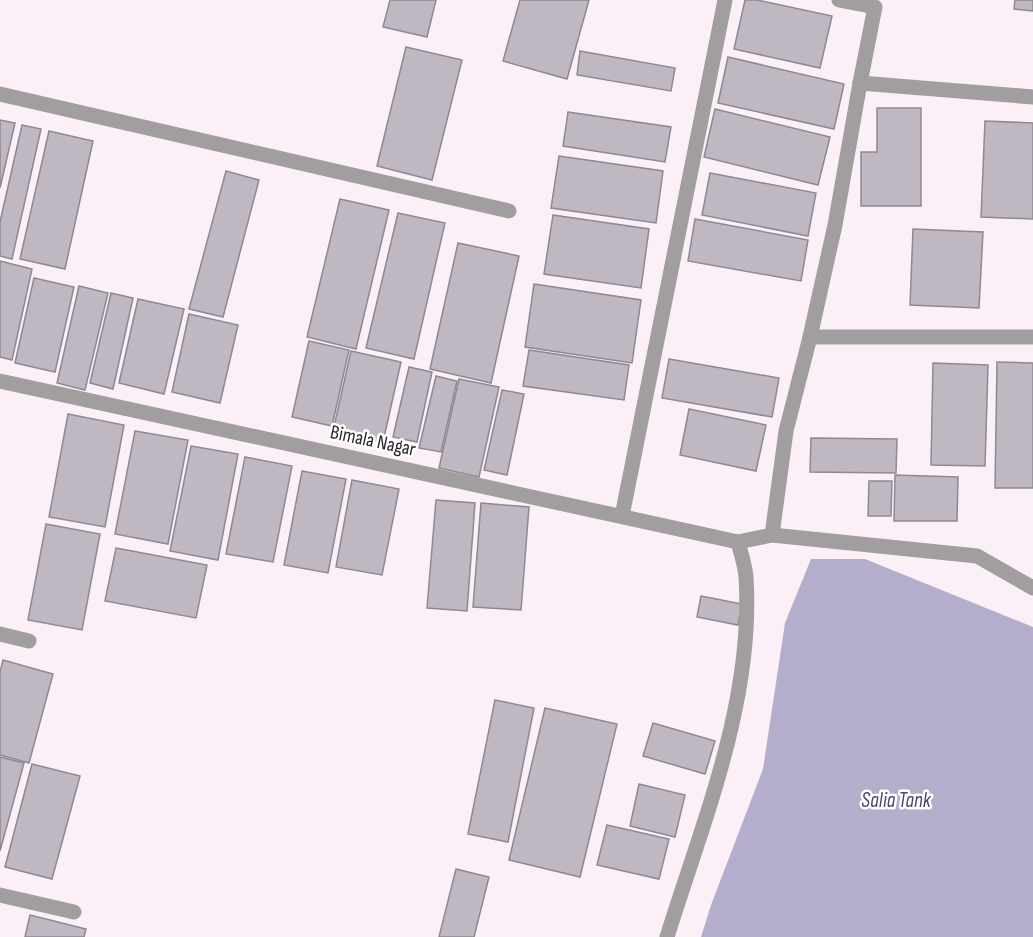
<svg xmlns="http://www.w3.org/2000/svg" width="1033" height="937" font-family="'Sofia Sans Condensed',sans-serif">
	<rect width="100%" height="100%" fill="#fbf0f8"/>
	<!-- water -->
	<polygon fill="#b4adcc" points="811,559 865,559 1033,627 1033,937 701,937 711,905 763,769 785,623"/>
	<!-- building -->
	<g fill="#bfb8c2" stroke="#8f8892" stroke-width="1.5">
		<polygon points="390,0 436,0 427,37 383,27"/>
		<polygon points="520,0 589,0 567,79 503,61"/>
		<polygon points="745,0 757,0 832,16 820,68 734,49"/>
		<polygon points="1015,0 1033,0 1033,11 1014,9"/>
		<polygon points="406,47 462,60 432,180 377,166"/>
		<polygon points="580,51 675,68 671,91 577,75"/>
		<polygon points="728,57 844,84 834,129 718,103"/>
		<polygon points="877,108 921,108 921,206 861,206 861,152 877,152"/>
		<polygon points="715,109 830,137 818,185 704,157"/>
		<polygon points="568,112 671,127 665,162 563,146"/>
		<polygon points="0,120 15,123 0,188"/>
		<polygon points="985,121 1033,123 1033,219 981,217"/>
		<polygon points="22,125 41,129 12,259 0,256 0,222"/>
		<polygon points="49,131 93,141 65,269 20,259"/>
		<polygon points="559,156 663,171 656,223 551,208"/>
		<polygon points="226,171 259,180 223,317 189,309"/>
		<polygon points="710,173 816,193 808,236 702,215"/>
		<polygon points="340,199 389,210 356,349 307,337"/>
		<polygon points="398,213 445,223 414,359 366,348"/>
		<polygon points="553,215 649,229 641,288 544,274"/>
		<polygon points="695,219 808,240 801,281 688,261"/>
		<polygon points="913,229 983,232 979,308 910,305"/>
		<polygon points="458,243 519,256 491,383 430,369"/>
		<polygon points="0,261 32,269 12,360 0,357"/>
		<polygon points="34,278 74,287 55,372 15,363"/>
		<polygon points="534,284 641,300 632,363 525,347"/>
		<polygon points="79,286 108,293 85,390 57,383"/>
		<polygon points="111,293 133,298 113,389 90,383"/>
		<polygon points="138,299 184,309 164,394 119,383"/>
		<polygon points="189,314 238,325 220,403 172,392"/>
		<polygon points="309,341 349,350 332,426 292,417"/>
		<polygon points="529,350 629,365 624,400 523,386"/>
		<polygon points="351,351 401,362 383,442 333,431"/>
		<polygon points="669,359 779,378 772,417 662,398"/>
		<polygon points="997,362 1033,363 1033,488 995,488"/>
		<polygon points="933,363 988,365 985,466 931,465"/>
		<polygon points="409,367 432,372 417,442 393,437"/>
		<polygon points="436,376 457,381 441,452 419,448"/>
		<polygon points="459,379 499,387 479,477 439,468"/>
		<polygon points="502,390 524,394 507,475 484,470"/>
		<polygon points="689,409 766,425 756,471 680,455"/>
		<polygon points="68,414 124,425 105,527 49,517"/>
		<polygon points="135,431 188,440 168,544 115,534"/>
		<polygon points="811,438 897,439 896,473 810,472"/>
		<polygon points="191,446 238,454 218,560 170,551"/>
		<polygon points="245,457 292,466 273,562 226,554"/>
		<polygon points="302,471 346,479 328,573 284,565"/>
		<polygon points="895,475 958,477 957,521 894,521"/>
		<polygon points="352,480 399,489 382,575 336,567"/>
		<polygon points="869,481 892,481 891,516 868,516"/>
		<polygon points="436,500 475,503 467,611 427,608"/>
		<polygon points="481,503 529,507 521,610 473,607"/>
		<polygon points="46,524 100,534 82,630 28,620"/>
		<polygon points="116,548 207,565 196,618 105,601"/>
		<polygon points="701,596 742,604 738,625 697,617"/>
		<polygon points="3,660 53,674 29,763 0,755 0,672"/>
		<polygon points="495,700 534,708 508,842 468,834"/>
		<polygon points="545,708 617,724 580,877 509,860"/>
		<polygon points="653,723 715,741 705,774 643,756"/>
		<polygon points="0,757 24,763 0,851"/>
		<polygon points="32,764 80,776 52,879 5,867"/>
		<polygon points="639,784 685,795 675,837 630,826"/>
		<polygon points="607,825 669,839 659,879 597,865"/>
		<polygon points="456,869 489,877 474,937 439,937"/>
		<polygon points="30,915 86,929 84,937 25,937"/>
	</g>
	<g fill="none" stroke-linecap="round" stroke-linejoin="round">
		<!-- minor -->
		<g stroke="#a29d9f" stroke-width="15">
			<polyline points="839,0 875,7 860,83 1033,97"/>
			<polyline points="0,94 509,211"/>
			<polyline points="810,337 835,225 860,83"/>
			<polyline points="0,381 738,542 772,535 786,431 810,337 1033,337"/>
			<polyline points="622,516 725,0"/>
			<polyline points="772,535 977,556 1033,588"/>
			<polyline points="0,634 29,641"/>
			<polyline points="0,895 74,912"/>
			<path d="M667 937C703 821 754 701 746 577 745 565 741 553 738 542"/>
		</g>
	</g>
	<g text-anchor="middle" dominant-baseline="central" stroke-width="5" stroke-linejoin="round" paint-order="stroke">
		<!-- street labels -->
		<g font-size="20" fill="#2b272a" stroke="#fff">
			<text transform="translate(373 441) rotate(12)">Bimala Nagar</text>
		</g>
		<!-- water labels -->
		<g font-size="21" font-style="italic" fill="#504471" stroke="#fff">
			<text x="896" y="800">Salia Tank</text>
		</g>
	</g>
</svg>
